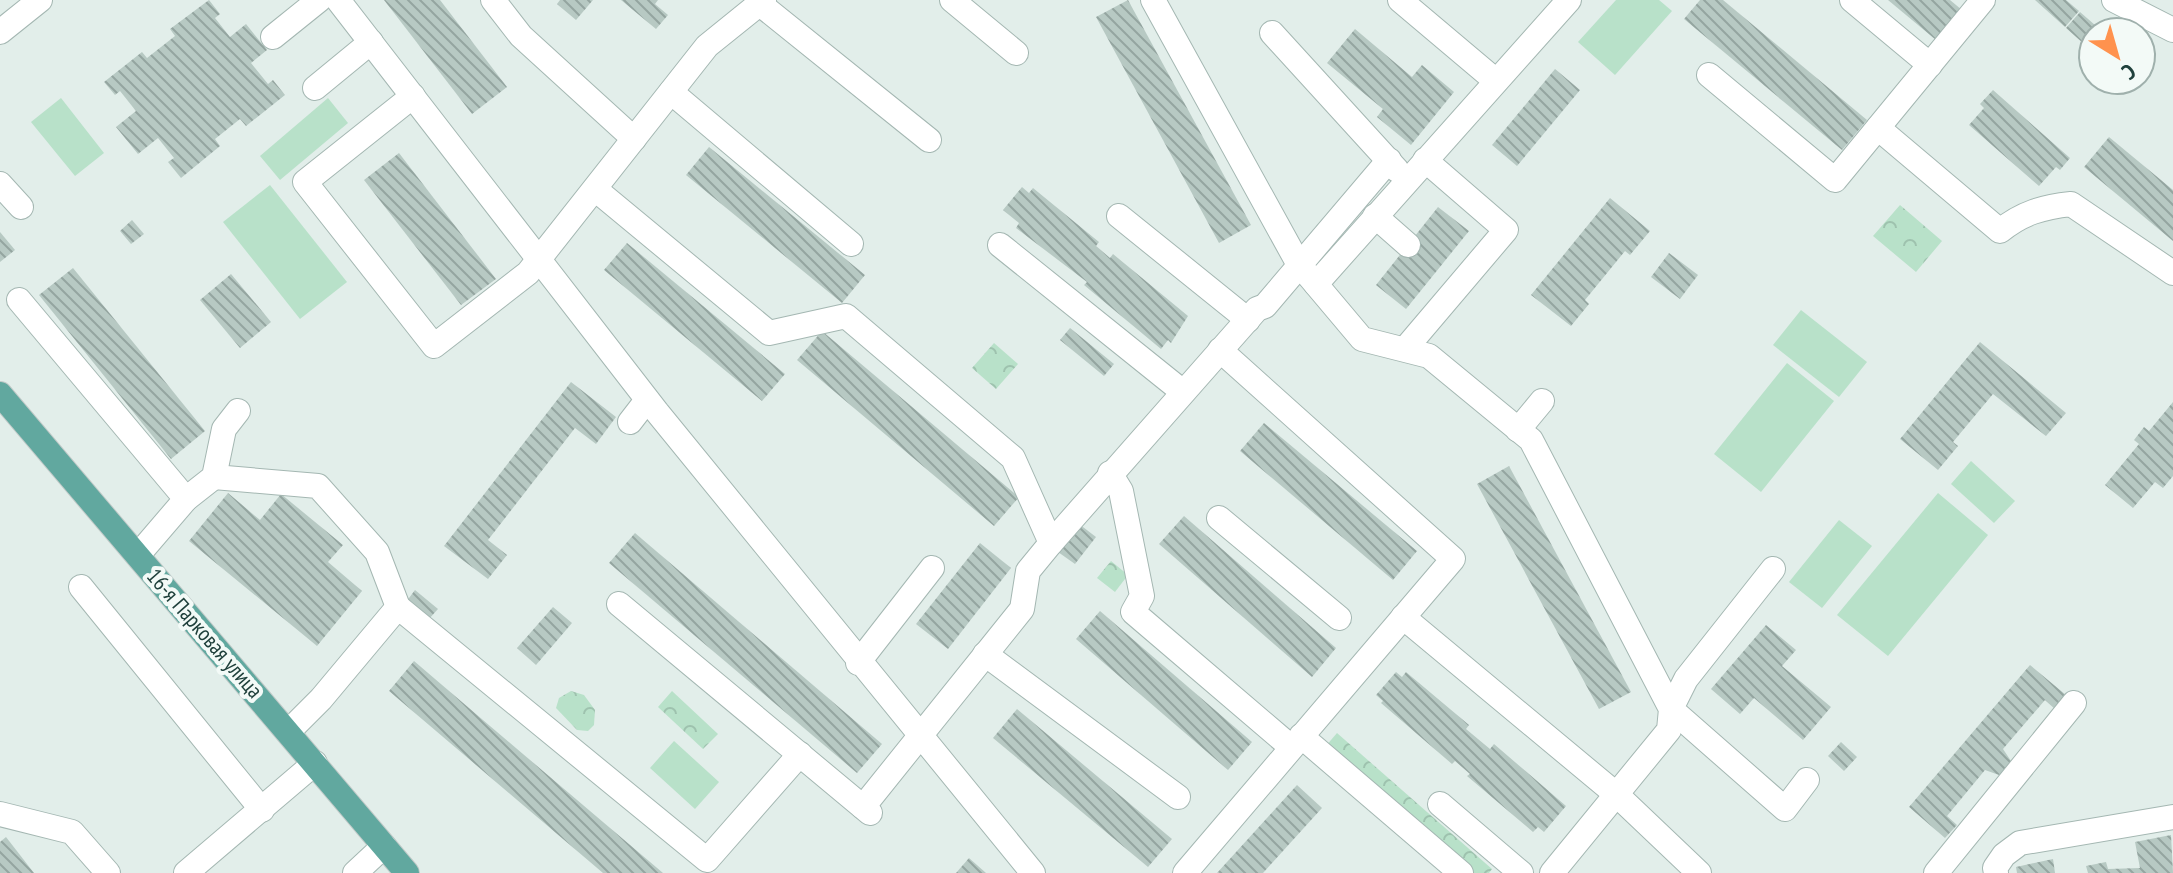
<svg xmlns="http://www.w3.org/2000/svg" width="2173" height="873" font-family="'PT Sans Narrow',sans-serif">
	<defs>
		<pattern id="park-crowns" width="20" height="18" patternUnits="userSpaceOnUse" patternTransform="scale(2)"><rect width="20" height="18" fill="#b8e1c9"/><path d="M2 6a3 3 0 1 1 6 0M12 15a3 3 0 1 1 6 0" fill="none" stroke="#9ec2ae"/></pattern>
		<pattern id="building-back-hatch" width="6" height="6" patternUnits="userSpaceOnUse" patternTransform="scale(2)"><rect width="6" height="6" fill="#b7c9c3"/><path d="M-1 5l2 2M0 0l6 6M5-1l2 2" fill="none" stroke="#94a5a0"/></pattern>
	</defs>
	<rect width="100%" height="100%" fill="#e2eeea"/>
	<!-- park -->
	<g fill="url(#park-crowns)">
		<polygon points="1900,205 1942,241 1916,272 1873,236"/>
		<polygon points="994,343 1018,364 996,389 972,368"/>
		<polygon points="1111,561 1128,575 1115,592 1097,578"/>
		<polygon points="571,691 584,695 595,710 594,725 588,731 577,730 556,708 559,698"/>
		<polygon points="672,691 718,734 703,749 658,707"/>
		<polygon points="1337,733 1492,869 1489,873 1469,873 1325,747"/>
	</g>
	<!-- pitch -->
	<g fill="#b8e1c9">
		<polygon points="1616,0 1659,0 1672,11 1615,75 1578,42"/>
		<polygon points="61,98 104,153 75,176 31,122"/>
		<polygon points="328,98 348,123 280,180 260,156"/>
		<polygon points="270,185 347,282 300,319 223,222"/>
		<polygon points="1801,310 1867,362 1839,397 1773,345"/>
		<polygon points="1787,363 1834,401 1761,492 1714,454"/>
		<polygon points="1971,461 2015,501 1994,523 1951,484"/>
		<polygon points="1938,493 1988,535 1888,656 1837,615"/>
		<polygon points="1839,520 1872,546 1822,608 1789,582"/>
		<polygon points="674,741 719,782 695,809 650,768"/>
	</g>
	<!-- building -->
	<g fill="url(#building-back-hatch)">
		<polygon points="209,0 220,14 215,18 230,37 246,24 267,50 251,63 268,84 273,80 285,95 246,126 240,119 215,139 220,146 181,178 168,162 174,158 158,138 138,154 116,127 136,111 120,91 115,95 104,82 142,52 147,58 175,36 170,29"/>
		<polygon points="384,0 440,0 507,87 472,114"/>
		<polygon points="560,0 593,0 576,20 557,4"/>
		<polygon points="621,0 658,0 655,4 668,15 656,29"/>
		<polygon points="1128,0 1251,225 1219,243 1096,17"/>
		<polygon points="1700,0 1723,0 1867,120 1842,150 1684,19"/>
		<polygon points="1888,0 1950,0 1962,10 1936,40"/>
		<polygon points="2035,0 2066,0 2079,11 2065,27"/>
		<polygon points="2080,12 2103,32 2093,32 2093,52 2066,28"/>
		<polygon points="1355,29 1412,77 1422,65 1454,92 1411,145 1377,117 1383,109 1327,63"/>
		<polygon points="1555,69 1580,90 1517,166 1492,145"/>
		<polygon points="1993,90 2070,158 2060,170 2056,167 2039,186 1969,125 1984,108 1980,104"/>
		<polygon points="2109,137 2173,190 2173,241 2084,167"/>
		<polygon points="709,147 865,275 842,303 686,175"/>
		<polygon points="399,153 496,279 461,305 364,180"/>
		<polygon points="1022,187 1029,193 1033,188 1099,242 1096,246 1110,258 1113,254 1188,316 1171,343 1168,340 1161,349 1084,285 1087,282 1016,228 1019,223 1003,210"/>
		<polygon points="1610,198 1650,231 1630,255 1625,251 1585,300 1589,304 1571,326 1531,295"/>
		<polygon points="1438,207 1469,231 1406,309 1376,285"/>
		<polygon points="132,220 144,234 131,244 120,231"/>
		<polygon points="0,232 15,250 0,262"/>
		<polygon points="627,243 785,374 762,401 604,270"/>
		<polygon points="1669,253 1698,275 1680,299 1651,277"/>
		<polygon points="73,268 205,431 171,459 39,295"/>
		<polygon points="231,274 271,322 240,348 200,300"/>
		<polygon points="1070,328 1114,364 1104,376 1060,340"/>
		<polygon points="822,331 1019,497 994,526 797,360"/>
		<polygon points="1980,342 2066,413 2046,436 1993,394 1953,442 1958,446 1938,470 1900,439"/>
		<polygon points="571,382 616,417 596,444 575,428 488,540 507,555 488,579 444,546"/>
		<polygon points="2173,402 2173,476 2163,488 2155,482 2133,508 2105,485 2139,444 2134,440 2144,427 2149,431"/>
		<polygon points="1264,423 1417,551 1393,580 1240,451"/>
		<polygon points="1509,466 1631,692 1599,709 1477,484"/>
		<polygon points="228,493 260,520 281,494 343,545 328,562 362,591 317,646 189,541"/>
		<polygon points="1184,516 1336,648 1312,677 1159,544"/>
		<polygon points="1079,524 1096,537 1075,564 1058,552"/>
		<polygon points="635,533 882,744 857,773 609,563"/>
		<polygon points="980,543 1011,568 948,649 916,624"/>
		<polygon points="415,590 438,609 428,620 406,602"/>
		<polygon points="553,607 572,623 536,665 517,648"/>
		<polygon points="1100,611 1252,742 1228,770 1076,639"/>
		<polygon points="1766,625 1796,650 1782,666 1831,707 1803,740 1754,698 1740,714 1711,689"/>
		<polygon points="414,661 490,726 663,873 603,873 389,691"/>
		<polygon points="2030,665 2066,695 2055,709 2045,700 2003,749 2011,761 2007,770 1999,775 1985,770 1947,816 1957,825 1945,838 1909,807"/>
		<polygon points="1396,672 1402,677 1406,672 1469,725 1466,729 1490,749 1494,744 1566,806 1544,832 1538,827 1533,832 1467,776 1470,774 1455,761 1452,764 1381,703 1383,701 1376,695"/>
		<polygon points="1017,709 1172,839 1148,867 993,738"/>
		<polygon points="1841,742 1857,757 1844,771 1828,756"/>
		<polygon points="1297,785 1322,808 1263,873 1217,873"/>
		<polygon points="2171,835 2173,873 2088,873 2086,866 2106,862 2108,869 2140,868 2135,842"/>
		<polygon points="6,837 34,873 0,873 0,842"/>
		<polygon points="969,858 986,873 956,873"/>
		<polygon points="2053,859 2055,873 2017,873 2016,867"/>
	</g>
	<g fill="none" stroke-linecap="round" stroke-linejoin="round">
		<defs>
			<g id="minor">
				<polyline points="338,0 657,412 1033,873"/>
				<polyline points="493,0 521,36 634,139"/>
				<polyline points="952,0 1016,53"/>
				<polyline points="1153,0 1298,263 1362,339 1429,356 1531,440 1671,709 1669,730 1552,873"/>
				<polyline points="1400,0 1496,81"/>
				<polyline points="1852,0 1930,65"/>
				<polyline points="2114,0 2173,30"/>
				<polyline points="760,4 929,140"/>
				<polyline points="0,32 40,0"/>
				<polyline points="1272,33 1397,170"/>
				<polyline points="273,37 319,0"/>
				<polyline points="1709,75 1835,180 1983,0"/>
				<polyline points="315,88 371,42"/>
				<polyline points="671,92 851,244"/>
				<polyline points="413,96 305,182 434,346 528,273 707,46 764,0"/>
				<path d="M1878 128 2000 231C2022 213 2043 207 2071 204L2173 273"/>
				<polyline points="0,184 21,207"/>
				<polyline points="595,189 769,333 846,316 1013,458 1051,543"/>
				<polyline points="1119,216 1248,320"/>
				<polyline points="1375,216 1408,245"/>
				<polyline points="1000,245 1183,392"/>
				<polyline points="1316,284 1569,0"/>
				<polyline points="19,300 186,499"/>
				<polyline points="1405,349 1506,230 1425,160"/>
				<polyline points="630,422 647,400"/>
				<polyline points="1518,430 1542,401"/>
				<polyline points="1110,473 1121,491 1142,596 1133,612 1291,747"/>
				<polyline points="214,477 318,486 377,552 398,607"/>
				<polyline points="1219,518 1339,618"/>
				<polyline points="138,555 186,499 214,477 224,429 238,411"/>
				<polyline points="1773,569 1686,679 1671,709 1785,809 1807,780"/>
				<polyline points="81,587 262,810"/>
				<polyline points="619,604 870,813"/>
				<polyline points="1403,617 1617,795 1699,873"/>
				<polyline points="985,654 1178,797"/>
				<polyline points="858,663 932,568"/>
				<polyline points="289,731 321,699 398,607 707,860 800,754"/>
				<polyline points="1301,736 1461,873"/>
				<polyline points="1440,804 1521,873"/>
				<polyline points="863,807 1022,609 1028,571 1051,543 1257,309 1265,306 1389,160"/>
				<polyline points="0,814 72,832 108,873"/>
				<polyline points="186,873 315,763"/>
				<polyline points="355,873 384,846"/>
				<polyline points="1185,873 1453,559 1220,350"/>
				<polyline points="1936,873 2074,703"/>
				<polyline points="1996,873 1995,868 2004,855 2020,843 2173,817"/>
			</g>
			<polyline id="major" points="0,394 407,873"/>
		</defs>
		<!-- minor casing -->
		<use href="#minor" stroke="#a4b7b2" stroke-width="26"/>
		<!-- major casing -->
		<use href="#major" stroke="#c1cac8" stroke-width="26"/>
		<!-- minor -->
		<use href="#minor" stroke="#fff" stroke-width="24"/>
		<!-- major -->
		<use href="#major" stroke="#61a89f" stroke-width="24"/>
	</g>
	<g text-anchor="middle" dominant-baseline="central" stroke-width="8" stroke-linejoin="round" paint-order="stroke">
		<!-- street labels -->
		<g font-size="22" fill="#20413c" stroke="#f3faf7">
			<text transform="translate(205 633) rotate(49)">16-я Парковая улица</text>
		</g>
	</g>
	<!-- north arrow -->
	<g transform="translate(2117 56) rotate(143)"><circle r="38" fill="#f3faf7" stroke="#9fb0ac" stroke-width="2"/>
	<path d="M0-6L14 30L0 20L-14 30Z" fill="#ff924e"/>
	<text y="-12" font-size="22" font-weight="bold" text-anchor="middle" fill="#20413c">С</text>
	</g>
</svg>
